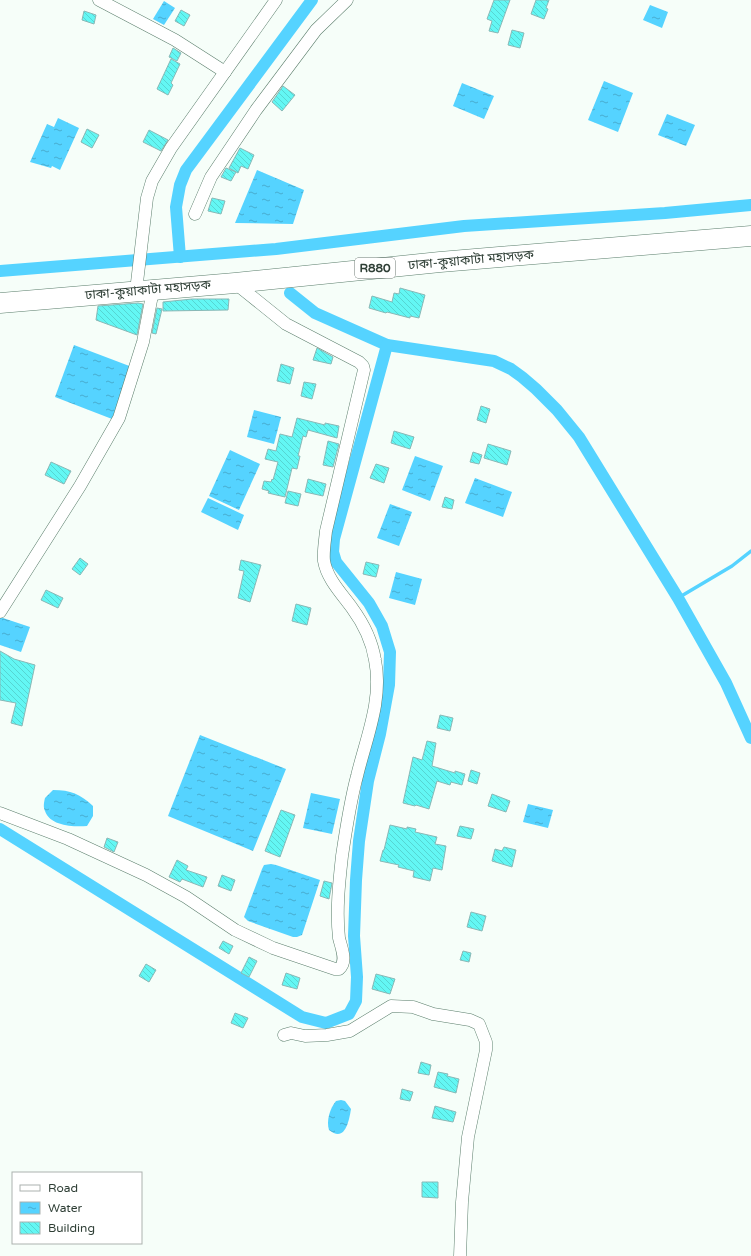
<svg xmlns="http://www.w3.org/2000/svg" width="751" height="1256" font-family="'Varela Round','Noto Sans Bengali',sans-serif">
	<defs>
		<pattern id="water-ripples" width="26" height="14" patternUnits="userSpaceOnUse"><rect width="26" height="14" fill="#55d3ff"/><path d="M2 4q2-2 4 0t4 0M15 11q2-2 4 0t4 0" fill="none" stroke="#47adcf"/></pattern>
		<pattern id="building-back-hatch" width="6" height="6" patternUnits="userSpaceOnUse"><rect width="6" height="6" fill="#63f7f4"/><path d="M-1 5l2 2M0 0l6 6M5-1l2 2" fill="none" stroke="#56d5d2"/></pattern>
	</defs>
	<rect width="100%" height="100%" fill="#f6fef9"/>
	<!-- water -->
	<g fill="url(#water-ripples)">
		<polygon points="164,1 175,8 164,25 153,19"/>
		<polygon points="650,5 668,12 662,28 643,20"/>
		<polygon points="604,81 633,93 618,132 588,120"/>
		<polygon points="462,83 494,96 484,119 453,106"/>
		<polygon points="667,114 695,125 686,146 658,135"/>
		<polygon points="58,118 79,128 60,170 52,166 51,168 30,162 47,124 54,127"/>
		<polygon points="257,170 304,190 293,224 235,223"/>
		<polygon points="74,345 132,367 112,419 55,397"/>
		<polygon points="254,410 281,417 274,444 247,437"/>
		<polygon points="230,450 260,464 239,510 209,496"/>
		<polygon points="415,456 443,466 430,501 402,490"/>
		<polygon points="475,478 512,492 503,517 465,503"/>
		<polygon points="208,498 244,515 238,530 201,512"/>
		<polygon points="390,504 412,512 399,546 377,538"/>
		<polygon points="396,572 422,579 415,605 389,598"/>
		<polygon points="0,617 30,627 21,652 0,645"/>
		<polygon points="200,735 286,769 253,851 168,816"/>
		<path d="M53 790C71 790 80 794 93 806V816L87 826C73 827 50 826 45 811 43 807 44 802 45 798Z"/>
		<polygon points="311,793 340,799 332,834 303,828"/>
		<polygon points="528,804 553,810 548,828 523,822"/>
		<polygon points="271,864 276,865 320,880 302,935 297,937 293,937 248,921 244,917 262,869 264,865"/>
		<path d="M341 1100 345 1101 351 1109C349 1121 345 1143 329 1130 326 1121 330 1108 336 1101Z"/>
	</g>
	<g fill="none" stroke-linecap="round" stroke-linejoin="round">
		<!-- stream -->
		<polyline stroke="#55d3ff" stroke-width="3.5" points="678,598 732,566 751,551"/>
		<!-- canal -->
		<g stroke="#55d3ff" stroke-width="12">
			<polyline points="180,257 176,207 180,185 186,170 312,0"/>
			<polyline points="0,271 276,249 464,226 665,213 751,205"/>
			<polyline points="290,293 315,313 387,345 494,361 511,369 522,377 536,389 557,410 579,437 678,598 726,683 751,738"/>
			<polyline points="0,829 302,1017 326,1023 349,1014 356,1001 357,977 354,936 356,880 359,841 368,781 380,734 389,685 390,652 382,626 369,603 336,562 333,552 334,539 387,345"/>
		</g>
	</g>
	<!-- building -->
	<g fill="url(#building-back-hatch)" stroke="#89b8b6">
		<polygon points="494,0 510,0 498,33 489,31 492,21 487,19"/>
		<polygon points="536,0 549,0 546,8 548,9 544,19 531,14"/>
		<polygon points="181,10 190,15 184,26 175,21"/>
		<polygon points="84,11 96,15 94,24 82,20"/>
		<polygon points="512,30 524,33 520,48 508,45"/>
		<polygon points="173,48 181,53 177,61 169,57"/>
		<polygon points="171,59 180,64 171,83 173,85 168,95 157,89"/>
		<polygon points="283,86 295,95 282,111 272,102"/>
		<polygon points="87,129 99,135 92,148 81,142"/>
		<polygon points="149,130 168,140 161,151 143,142"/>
		<polygon points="240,148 254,155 248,169 241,166 238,173 229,168"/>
		<polygon points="226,168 236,172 231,181 221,177"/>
		<polygon points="212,198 225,201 221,214 208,211"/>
		<polygon points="400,288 425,295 419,318 410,316 410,318 387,312 386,313 369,308 372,296 392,302 394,293 399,294"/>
		<polygon points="192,299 229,299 228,310 163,311 163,302"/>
		<polygon points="138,303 143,304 137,335 96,320 98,306"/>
		<polygon points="157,308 162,309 156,334 152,333"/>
		<polygon points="317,348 333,357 331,364 313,360"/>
		<polygon points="281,364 294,368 290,384 277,381"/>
		<polygon points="304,382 316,384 312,399 301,396"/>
		<polygon points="481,406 490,409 486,423 477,420"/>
		<polygon points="297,418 325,425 325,423 339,426 337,438 308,430 306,437 303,436 298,456 300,456 297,469 292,468 285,497 268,493 269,491 262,489 264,481 271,482 272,479 273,480 278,462 265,459 268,449 276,451 280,434 292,437"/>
		<polygon points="394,431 414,437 410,449 391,443"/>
		<polygon points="328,441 339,444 333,467 323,465"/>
		<polygon points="488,444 511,451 507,465 484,458"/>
		<polygon points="473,452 482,455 479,464 470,462"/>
		<polygon points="51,462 71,471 64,484 45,475"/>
		<polygon points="376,464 389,468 384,483 370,478"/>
		<polygon points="308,479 326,484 323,496 305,492"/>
		<polygon points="288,491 301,494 298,506 285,503"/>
		<polygon points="445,497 454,500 452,509 442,507"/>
		<polygon points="80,558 88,564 80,575 72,569"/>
		<polygon points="241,560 261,565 250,602 238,598 244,571 239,570"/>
		<polygon points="366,562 379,565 376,577 363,574"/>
		<polygon points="46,590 63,598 58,608 41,600"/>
		<polygon points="296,604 311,608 307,625 292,621"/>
		<polygon points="0,651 14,659 35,665 22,726 11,723 16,703 0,700"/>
		<polygon points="440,715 453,718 450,731 437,728"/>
		<polygon points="427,741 436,743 432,766 455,773 455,771 465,774 462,785 451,782 450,785 437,781 429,809 416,805 415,806 403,803 413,757 422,760"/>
		<polygon points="471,770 480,773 477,784 468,781"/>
		<polygon points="492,794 510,801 506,812 488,806"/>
		<polygon points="281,810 295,815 280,857 265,851"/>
		<polygon points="390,825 407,829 407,827 416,829 415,832 437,837 435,844 446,846 442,870 433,868 430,881 413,877 414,871 398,867 399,865 380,861 383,850 384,850"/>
		<polygon points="460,826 474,829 471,839 457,836"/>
		<polygon points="107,838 118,842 114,852 104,847"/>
		<polygon points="504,847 516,850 512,867 492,861 495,849 502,851"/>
		<polygon points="177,860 188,866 186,870 207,877 203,887 182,879 180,882 169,877"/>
		<polygon points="222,875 235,880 231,891 218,886"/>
		<polygon points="324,881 332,883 329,899 320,896"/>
		<polygon points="471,912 486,916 482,931 467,927"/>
		<polygon points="223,941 233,946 229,954 219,948"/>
		<polygon points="463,951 471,953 469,962 460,960"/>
		<polygon points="249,957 257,961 249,977 241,973"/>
		<polygon points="146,964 156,970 149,982 139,976"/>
		<polygon points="286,973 300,978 297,989 282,985"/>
		<polygon points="376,974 395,979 390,994 372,989"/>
		<polygon points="235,1013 248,1018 243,1028 231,1023"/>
		<polygon points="421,1062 431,1065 429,1075 418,1073"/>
		<polygon points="438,1072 448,1074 447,1076 459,1079 456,1093 434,1087"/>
		<polygon points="402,1089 413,1092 410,1101 400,1099"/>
		<polygon points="435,1106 456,1112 453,1122 432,1118"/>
		<polygon points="422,1182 438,1182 438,1198 422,1197"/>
	</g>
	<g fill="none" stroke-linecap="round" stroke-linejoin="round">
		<defs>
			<g id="street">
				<polyline points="99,0 175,40 225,72"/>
				<polyline points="195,214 211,177 256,110 316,30 347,0"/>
				<polyline points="136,291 147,198 152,181 171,148 276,0"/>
				<polyline points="0,612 80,486 119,418 143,342 153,290"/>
				<path d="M0 813 68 839 146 875 186 897 235 930 273 948 335 969H339C348 962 341 947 339 938 336 911 339 883 342 856 346 829 350 802 357 776 366 738 383 700 375 660 372 641 363 623 352 608 342 594 327 579 324 561 323 552 325 541 326 531L364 370 363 366 359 362 286 324 235 283"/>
				<polyline points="284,1035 291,1033 305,1036 327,1035 350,1031 391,1006 413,1007 433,1014 470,1020 479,1024 486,1042 486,1050 468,1137 462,1202 460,1256"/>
			</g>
			<polyline id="primary" points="0,303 235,283 440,262 751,236"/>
		</defs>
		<!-- street casing -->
		<use href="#street" stroke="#5b7e6c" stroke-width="13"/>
		<!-- primary casing -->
		<use href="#primary" stroke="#5b7e6c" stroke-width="21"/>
		<!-- street -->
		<use href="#street" stroke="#fff" stroke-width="12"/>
		<!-- primary -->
		<use href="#primary" stroke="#fff" stroke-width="20"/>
	</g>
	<g text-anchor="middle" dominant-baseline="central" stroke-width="3" stroke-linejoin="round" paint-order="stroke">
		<!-- shield labels -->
		<rect fill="#fff" stroke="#6d7972" stroke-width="1" x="355" y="258" width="40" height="20" rx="3"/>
		<g font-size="12" font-weight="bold" fill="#2f3f36">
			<text x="375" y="268">R880</text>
		</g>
		<!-- street labels -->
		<g font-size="13" fill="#2f3f36" stroke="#fff">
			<text transform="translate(471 260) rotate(-5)">ঢাকা-কুয়াকাটা মহাসড়ক</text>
			<text transform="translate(148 290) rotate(-5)">ঢাকা-কুয়াকাটা মহাসড়ক</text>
		</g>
	</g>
	<!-- legend -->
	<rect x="12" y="1172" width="130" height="72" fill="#ffffff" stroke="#acb2af"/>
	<rect x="20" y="1185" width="20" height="6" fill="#ffffff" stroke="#acb2af"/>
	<text x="48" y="1192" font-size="12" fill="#2f3f36">Road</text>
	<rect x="20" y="1202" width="20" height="12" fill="url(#water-ripples)" stroke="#acb2af"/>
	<text x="48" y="1212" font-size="12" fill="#2f3f36">Water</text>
	<rect x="20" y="1222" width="20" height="12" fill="url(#building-back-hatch)" stroke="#acb2af"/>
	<text x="48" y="1232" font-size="12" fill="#2f3f36">Building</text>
</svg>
